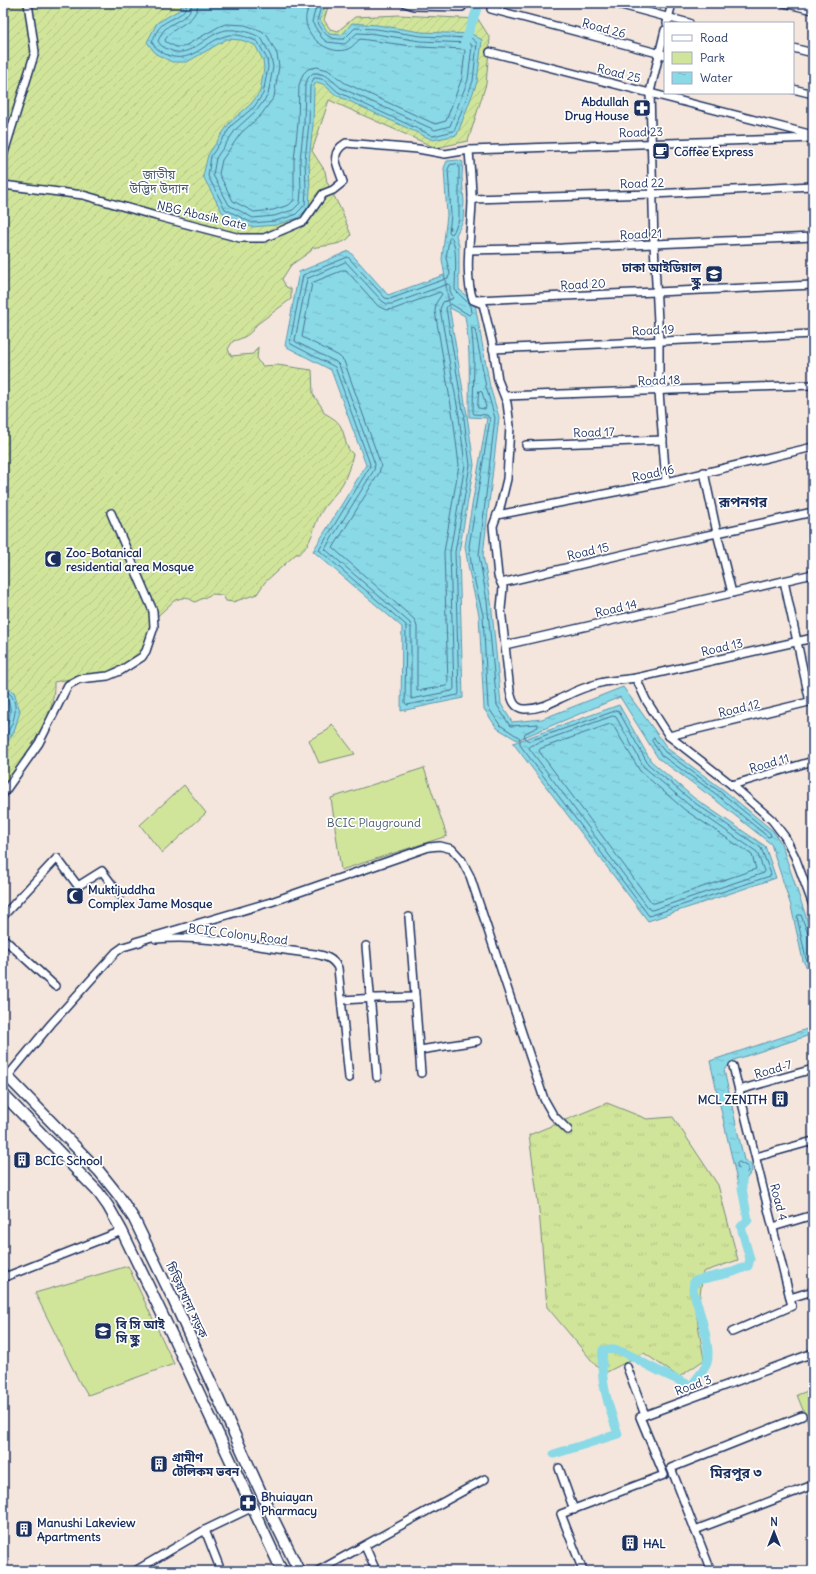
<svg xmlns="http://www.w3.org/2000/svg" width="816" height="1574" font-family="Delius,'Noto Sans Bengali',sans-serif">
	<defs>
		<pattern id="grass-tufts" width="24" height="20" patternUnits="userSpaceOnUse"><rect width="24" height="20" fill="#d1e59a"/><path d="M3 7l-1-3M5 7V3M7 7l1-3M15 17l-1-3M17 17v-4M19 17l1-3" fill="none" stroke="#b3c587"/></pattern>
		<pattern id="garden-furrows" width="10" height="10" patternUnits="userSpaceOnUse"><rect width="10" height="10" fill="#d1e59a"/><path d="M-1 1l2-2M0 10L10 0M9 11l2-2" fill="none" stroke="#b3c587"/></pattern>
		<pattern id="water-ripples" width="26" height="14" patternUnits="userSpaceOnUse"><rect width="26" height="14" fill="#8ad9e7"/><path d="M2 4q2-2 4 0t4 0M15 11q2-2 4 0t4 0" fill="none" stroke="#76bbc9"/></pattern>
	</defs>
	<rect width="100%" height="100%" fill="#f4e6dc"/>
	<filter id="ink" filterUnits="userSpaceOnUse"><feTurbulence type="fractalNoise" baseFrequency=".025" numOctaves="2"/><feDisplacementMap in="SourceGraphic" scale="8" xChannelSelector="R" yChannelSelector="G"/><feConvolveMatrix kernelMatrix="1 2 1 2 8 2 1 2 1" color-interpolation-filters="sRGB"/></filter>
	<g filter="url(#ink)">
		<!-- grass -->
		<g fill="url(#grass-tufts)" stroke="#768a7c">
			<polygon points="607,1103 647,1119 673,1117 718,1185 738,1260 703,1272 697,1318 704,1360 679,1377 644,1353 603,1374 547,1307 539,1210 529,1135"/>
			<polygon points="813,1389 813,1435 797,1395"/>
		</g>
		<!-- park -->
		<g fill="#d1e59a" stroke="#768a7c">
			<polygon points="332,724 355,754 319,763 309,740 328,730"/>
			<polygon points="424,768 447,836 341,870 331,798"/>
			<polygon points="184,785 206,813 162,853 140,825"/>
			<polygon points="128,1266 174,1364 88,1395 82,1385 81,1385 35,1293"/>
		</g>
		<!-- garden -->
		<path fill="url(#garden-furrows)" stroke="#768a7c" d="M3 3H329L324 20 330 29 338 31 355 17 400 15 478 19 490 38 486 84 468 141 436 148 329 100 312 151 325 171 327 182 342 212 351 235C346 246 323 245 312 248L311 251 291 265 282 279 286 287 291 289V299L256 325C252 334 242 339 233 341L228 349 231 356 253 354 258 347 257 360 263 366 277 365 312 370 313 394 323 409V412C329 416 338 420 341 427 346 436 344 447 353 454 351 463 347 475 343 483 337 494 326 502 320 514 313 527 312 545 299 554H296L265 582 257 594 233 602 226 601 223 595 212 594 195 602 186 597 175 600 150 623 146 644 140 653 130 661 116 667 107 673 85 676 54 682C55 716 35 743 17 770 12 777 6 781 3 789Z"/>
		<!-- water -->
		<g fill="url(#water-ripples)" stroke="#5e95b0">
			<polygon points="184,3 326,3 320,20 329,34 342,35 352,23 377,25 421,32 472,34 482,40 477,82 457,135 433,140 336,95 323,84 316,82 314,86 313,124 309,161 310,190 309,207 298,218 276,225 251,227 222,212 203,176 208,155 230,122 251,104 260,92 264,68 263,60 255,45 241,40 227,39 187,62 172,62 156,54 147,42 157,23 179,10"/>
			<path d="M458 160 463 162 462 177 464 202 463 221 456 235 459 246V289L475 304 490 387 499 417 483 555 491 601 501 704 512 722 542 719 623 687 668 749 725 791 773 831 781 843 813 937V978L803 961 791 906 771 844 713 798 658 758 620 697 517 740 497 728 484 709 479 615 469 571 465 546 487 418 469 417C469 383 471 350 465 316L450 308 442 259 447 215 444 168 447 161Z"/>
			<polygon points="349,251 388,295 444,275 467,415 474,465 459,552 463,698 401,711 402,627 313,551 366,465 331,370 285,346 299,272"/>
			<polygon points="3,685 14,692 20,711 14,732 3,747"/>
			<polygon points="619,705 651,761 694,798 765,846 776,878 648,921 513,743"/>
			<polygon points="813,1027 813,1034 734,1060 724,1070 744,1160 751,1164 752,1171 744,1182 738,1185 710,1061"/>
		</g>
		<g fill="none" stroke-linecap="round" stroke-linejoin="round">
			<!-- shore -->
			<g stroke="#477395" stroke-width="1">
				<path d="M187 3C186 16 170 18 162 25 157 29 154 37 152 42 155 48 159 51 165 54 190 66 203 43 225 36 235 32 250 38 258 42L267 59 268 67 263 94 254 107 232 125 211 156 208 176 225 209 252 223 275 221 295 215 305 205 306 190 305 160 309 123 310 86 314 78H317L325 80 338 92 433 136 454 131 473 81 477 43 471 38 421 36 376 29 355 28 344 39C328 40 324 34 317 21L322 3"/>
				<path d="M192 3C191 19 174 20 165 29 162 32 160 37 158 41 161 46 164 48 170 50 190 60 207 33 226 30 237 29 253 32 262 39L271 57 273 67 268 95 257 110 236 129 216 158 213 175 229 205 253 218 274 216 293 210 300 203 301 190 300 160 304 123 305 86 308 78 313 73H318L327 76 341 88 435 130 450 126 468 80 472 46 470 43 420 41 376 34 357 33 345 44 327 42 322 38 312 22 317 3"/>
				<path d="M198 3C197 24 174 24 165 40L166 42 176 47H183L220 26 226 24 245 25 262 31 268 37 277 54 279 66 274 97 261 115 241 133 222 160 219 174 233 201 254 212 273 210 289 205 294 200V160L298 123 299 85 303 74 308 69 317 67 328 70 345 83 435 124 446 121 462 78 465 51 464 49 419 47 360 39C356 42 353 47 348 49 331 56 307 39 306 21 305 15 308 9 310 3"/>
				<polygon points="457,164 459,166 459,220 453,233 451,234 449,232 451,215 448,169 450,165"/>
				<path d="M451 237C458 245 455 278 455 290L471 306 472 313 469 315 451 304 448 305 446 308 463 411 465 415 464 419 470 465 455 552 459 694 458 695 407 705 405 703 406 625 319 550 369 468 370 464 335 367 291 344 290 342 303 275 348 257 385 298 390 299 448 278 450 274 446 258 449 239Z"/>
				<polygon points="346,262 382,301 387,304 392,304 448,284 450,285 450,291 453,297 452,299 443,302 440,309 459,416 465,465 450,552 454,689 452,691 411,699 411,627 410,623 325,549 374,470 375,464 339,365 336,362 296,342 295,340 307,279"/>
				<polygon points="344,270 346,270 378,306 386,310 394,309 440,292 442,294 436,303 435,311 453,417 459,465 444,552 448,684 446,686 417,691 417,627 415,620 333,548 379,473 381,465 344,361 339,356 302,337 312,283"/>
				<polygon points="472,328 475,329 486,387 495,418 479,555 487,601 497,705 510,726 538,724 538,727 525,733 524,738 529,741 618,710 648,764 692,801 761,848 771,874 770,876 649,916 520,745 520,738 500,725 488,707 483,615 472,570 469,546 490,419 487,415 474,414 473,412 474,360"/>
				<polygon points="479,391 482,392 486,407 485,409 478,408"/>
				<path d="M3 690C5 691 10 693 11 695 21 709 11 728 3 740"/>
				<path d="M3 696C15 703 10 722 3 731"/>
				<polygon points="613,716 616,717 644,767 689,805 757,852 764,871 764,873 652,910 650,910 529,748 530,746"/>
				<polygon points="611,724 613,725 640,771 685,810 752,855 756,869 655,903 652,903 539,751 540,749"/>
				<polygon points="654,738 665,752 723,794 770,833 771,836 768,837 716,794 661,755 652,741"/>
				<polyline points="813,936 808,934 801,915 798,915 797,917 806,959 813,971"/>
				<polygon points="739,1162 748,1167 748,1171 742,1177 740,1176 737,1164"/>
			</g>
			<!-- canal -->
			<g stroke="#8ad9e7" stroke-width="9">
				<polyline points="464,45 479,3"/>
				<path d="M554 1454 618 1434C609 1408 599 1379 603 1350 622 1347 636 1359 651 1367 664 1374 678 1380 691 1386 696 1379 704 1371 707 1363 712 1347 698 1307 693 1290L694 1281 733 1272 748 1266 750 1259 741 1227 748 1220 742 1188V1172"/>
			</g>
			<defs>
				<g id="street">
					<polyline points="405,3 414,6 462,7 463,3"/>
					<polyline points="614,3 689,23"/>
					<polyline points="784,3 813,10"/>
					<polyline points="491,9 665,55"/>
					<polyline points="667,23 672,3"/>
					<polyline points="665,30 650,92 654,244 659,341 659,392 666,482"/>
					<polyline points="793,48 813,53"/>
					<polyline points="490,52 813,135"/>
					<polyline points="793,89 813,94"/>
					<path d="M469 150C470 166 472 183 472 199 472 229 463 272 473 300L483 304 493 346 498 380 507 403 510 426 507 479 500 508 497 515 493 526 498 576 503 587 501 609 510 691C512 700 514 708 524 709 540 710 554 701 568 695 577 690 589 686 600 683 611 680 624 680 636 678L646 700 669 736 732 785 772 820 785 837 795 857 813 905"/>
					<polyline points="3,156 35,52 28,3"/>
					<path d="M3 185 83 195 156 216 240 238H264L304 221 323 194 333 190 343 182C338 165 328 154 346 143L418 149 445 154 469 150 813 138"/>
					<polyline points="472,199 653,194 813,186"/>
					<polyline points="469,250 562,248 813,237"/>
					<polyline points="476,300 813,285"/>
					<polyline points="493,349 813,334"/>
					<polyline points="505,396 813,385"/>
					<polyline points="526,445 663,440"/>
					<polyline points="704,472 717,533 813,512"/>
					<polyline points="497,515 666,482 813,447"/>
					<polyline points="784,581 810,702"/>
					<polyline points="501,583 680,541 717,533 732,593 813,574"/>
					<polyline points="505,645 732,593"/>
					<polyline points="636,678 813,638"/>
					<polyline points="669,736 813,701"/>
					<polyline points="732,785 813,761"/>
					<polyline points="3,794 39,743 68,685 79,679 108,676 120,671 142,657 146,651 154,627 153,611 111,513"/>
					<polyline points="3,916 57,858 78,886 102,871 120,895"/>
					<polyline points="409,917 421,1073"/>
					<polyline points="3,938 55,986"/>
					<path d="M156 939C208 934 263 948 315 954 325 956 333 958 338 968L349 1078"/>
					<polyline points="135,942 271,902 429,847 440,846 452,849 461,859 470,876 544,1099 553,1115 568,1130"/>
					<polyline points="366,946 377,1077"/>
					<polyline points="342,1000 377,998 415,997"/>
					<polyline points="420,1050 477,1041"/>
					<polyline points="7,1077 51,1024 116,952 123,947 140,942"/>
					<polyline points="739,1090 813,1069"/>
					<polyline points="756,1157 813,1141"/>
					<polyline points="773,1227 813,1215"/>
					<polyline points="3,1272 5,1277 122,1231"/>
					<polyline points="790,1298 813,1291"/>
					<polyline points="732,1332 792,1306 733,1066"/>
					<polyline points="627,1367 645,1415"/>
					<polyline points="559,1468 574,1510"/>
					<polyline points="205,1530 221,1571"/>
					<polyline points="695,1530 813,1485"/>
					<polyline points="365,1546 376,1571"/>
					<polyline points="135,1571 205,1530 253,1507"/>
					<polyline points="318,1571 485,1479"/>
					<polyline points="583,1571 561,1514 664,1475 640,1417 813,1353"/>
					<polyline points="711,1571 671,1468 802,1416"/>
				</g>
				<g id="secondary">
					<polyline points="3,1072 99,1171 119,1196 134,1219 173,1299 268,1508 299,1571"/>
					<polyline points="3,1094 98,1192 108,1206 122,1231 173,1337 282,1571"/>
				</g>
			</defs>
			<!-- street casing -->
			<use href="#street" stroke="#1b2f5e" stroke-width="10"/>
			<!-- secondary casing -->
			<use href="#secondary" stroke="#1b2f5e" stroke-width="13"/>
			<!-- street -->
			<use href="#street" stroke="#fff" stroke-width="7"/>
			<!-- secondary -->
			<use href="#secondary" stroke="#fff" stroke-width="10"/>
		</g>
	</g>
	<!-- icons -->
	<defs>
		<symbol id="pharmacy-square" viewBox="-11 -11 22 22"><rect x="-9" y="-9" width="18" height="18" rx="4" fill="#1b2f5e" stroke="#fff"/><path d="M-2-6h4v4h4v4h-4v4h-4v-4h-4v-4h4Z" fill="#fff"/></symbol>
		<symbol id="cafe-square" viewBox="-11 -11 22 22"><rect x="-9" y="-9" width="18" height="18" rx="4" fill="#1b2f5e" stroke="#fff"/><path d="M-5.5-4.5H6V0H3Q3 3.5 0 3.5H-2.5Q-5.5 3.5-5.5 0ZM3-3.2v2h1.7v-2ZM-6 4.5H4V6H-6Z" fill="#fff"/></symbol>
		<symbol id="school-square" viewBox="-11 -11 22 22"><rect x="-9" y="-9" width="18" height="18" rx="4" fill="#1b2f5e" stroke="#fff"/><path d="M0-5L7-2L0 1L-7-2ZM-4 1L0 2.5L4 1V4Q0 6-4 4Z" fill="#fff"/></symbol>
		<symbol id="mosque-square" viewBox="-11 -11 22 22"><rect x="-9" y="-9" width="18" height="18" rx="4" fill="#1b2f5e" stroke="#fff"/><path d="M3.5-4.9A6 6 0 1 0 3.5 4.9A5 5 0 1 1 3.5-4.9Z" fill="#fff"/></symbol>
		<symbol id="building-square" viewBox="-11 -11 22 22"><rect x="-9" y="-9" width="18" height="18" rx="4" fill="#1b2f5e" stroke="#fff"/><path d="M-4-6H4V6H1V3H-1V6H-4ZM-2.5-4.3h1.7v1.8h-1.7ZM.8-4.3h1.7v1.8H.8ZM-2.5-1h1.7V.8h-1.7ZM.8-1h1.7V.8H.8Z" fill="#fff"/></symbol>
	</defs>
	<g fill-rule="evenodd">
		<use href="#pharmacy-square" x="632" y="98" width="20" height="20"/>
		<use href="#cafe-square" x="651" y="141" width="20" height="20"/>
		<use href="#school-square" x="704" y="264" width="20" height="20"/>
		<use href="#mosque-square" x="43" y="549" width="20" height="20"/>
		<use href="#mosque-square" x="65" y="886" width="20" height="20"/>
		<use href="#building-square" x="770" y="1089" width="20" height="20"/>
		<use href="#building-square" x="12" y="1150" width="20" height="20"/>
		<use href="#school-square" x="93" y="1321" width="20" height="20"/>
		<use href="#building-square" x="149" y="1454" width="20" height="20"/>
		<use href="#pharmacy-square" x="238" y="1493" width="20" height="20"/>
		<use href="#building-square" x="14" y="1519" width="20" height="20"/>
		<use href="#building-square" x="620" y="1533" width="20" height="20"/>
	</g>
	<g text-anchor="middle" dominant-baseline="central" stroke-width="3.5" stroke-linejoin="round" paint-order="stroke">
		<!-- street labels -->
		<g font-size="12" fill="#1b2f5e" stroke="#fff">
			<text transform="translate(604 28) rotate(15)">Road 26</text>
			<text transform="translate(619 73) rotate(14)">Road 25</text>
			<text transform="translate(641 132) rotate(-2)">Road 23</text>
			<text transform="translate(642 183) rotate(-2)">Road 22</text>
			<text transform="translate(202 215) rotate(13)">NBG Abasik Gate</text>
			<text transform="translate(641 234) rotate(-3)">Road 21</text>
			<text transform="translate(583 284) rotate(-3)">Road 20</text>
			<text transform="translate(653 330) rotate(-3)">Road 19</text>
			<text transform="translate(659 380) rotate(-2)">Road 18</text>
			<text transform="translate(594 432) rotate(-2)">Road 17</text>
			<text transform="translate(653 473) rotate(-12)">Road 16</text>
			<text transform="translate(588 551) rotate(-13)">Road 15</text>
			<text transform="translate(616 608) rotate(-13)">Road 14</text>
			<text transform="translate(722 647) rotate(-13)">Road 13</text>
			<text transform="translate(739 708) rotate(-13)">Road 12</text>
			<text transform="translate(769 763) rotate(-16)">Road 11</text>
			<text transform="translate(238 934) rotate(7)">BCIC Colony Road</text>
			<text transform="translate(773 1069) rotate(-16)">Road-7</text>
			<text transform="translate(779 1202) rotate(76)">Road 4</text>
			<text transform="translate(187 1300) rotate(65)">চিড়িয়াখানা সড়ক</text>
			<text transform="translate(693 1385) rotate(-20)">Road 3</text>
		</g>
		<!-- poi labels -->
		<g font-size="12" font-weight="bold" fill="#1b2f5e" stroke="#fff" text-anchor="start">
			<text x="629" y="101" text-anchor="end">Abdullah<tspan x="629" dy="14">Drug House</tspan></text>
			<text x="674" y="151">Coffee Express</text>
			<text x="701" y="267" text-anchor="end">ঢাকা আইডিয়াল<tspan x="701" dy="14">স্কুল</tspan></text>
			<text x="66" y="552">Zoo-Botanical<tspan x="66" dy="14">residential area Mosque</tspan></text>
			<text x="88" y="889">Muktijuddha<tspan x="88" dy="14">Complex Jame Mosque</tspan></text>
			<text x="767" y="1099" text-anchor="end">MCL ZENITH</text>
			<text x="35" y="1160">BCIC School</text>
			<text x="116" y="1324">বি সি আই<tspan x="116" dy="14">সি স্কুল</tspan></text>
			<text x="172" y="1457">গ্রামীণ<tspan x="172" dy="14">টেলিকম ভবন</tspan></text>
			<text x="261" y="1496">Bhuiayan<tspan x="261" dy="14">Pharmacy</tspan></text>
			<text x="37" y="1522">Manushi Lakeview<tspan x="37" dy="14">Apartments</tspan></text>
			<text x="643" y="1543">HAL</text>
		</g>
		<!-- park labels -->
		<g font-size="12" fill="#485c6d" stroke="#fff">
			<text x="159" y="174">জাতীয়<tspan x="159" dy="14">উদ্ভিদ উদ্যান</tspan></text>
			<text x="374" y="822">BCIC Playground</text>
		</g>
		<!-- quarter labels -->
		<g font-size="14" font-weight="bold" fill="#1b2f5e" stroke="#fff">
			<text x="743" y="502">রূপনগর</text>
			<text x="736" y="1473">মিরপুর ৩</text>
		</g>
	</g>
	<!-- margin -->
	<rect width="816" height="1574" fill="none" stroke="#fff" stroke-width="16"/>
	<rect x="8" y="8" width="800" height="1558" fill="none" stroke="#1b2f5e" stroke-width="1.5" filter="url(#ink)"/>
	<!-- legend -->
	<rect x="664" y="22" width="130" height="72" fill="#ffffff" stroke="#a4acbf"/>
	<rect x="672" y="35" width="20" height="6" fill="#ffffff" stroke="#a4acbf"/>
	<text x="700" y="42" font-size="12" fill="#1b2f5e">Road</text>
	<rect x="672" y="52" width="20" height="12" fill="#d1e59a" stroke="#a4acbf"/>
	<text x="700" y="62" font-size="12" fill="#1b2f5e">Park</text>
	<rect x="672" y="72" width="20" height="12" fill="url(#water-ripples)" stroke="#a4acbf"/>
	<text x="700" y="82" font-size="12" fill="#1b2f5e">Water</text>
	<!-- north arrow -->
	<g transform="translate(774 1532)" stroke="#ffffff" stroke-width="3" paint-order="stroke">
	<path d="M0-3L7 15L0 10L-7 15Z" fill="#1b2f5e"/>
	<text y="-6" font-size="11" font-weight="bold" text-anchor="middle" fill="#1b2f5e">N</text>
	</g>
</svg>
